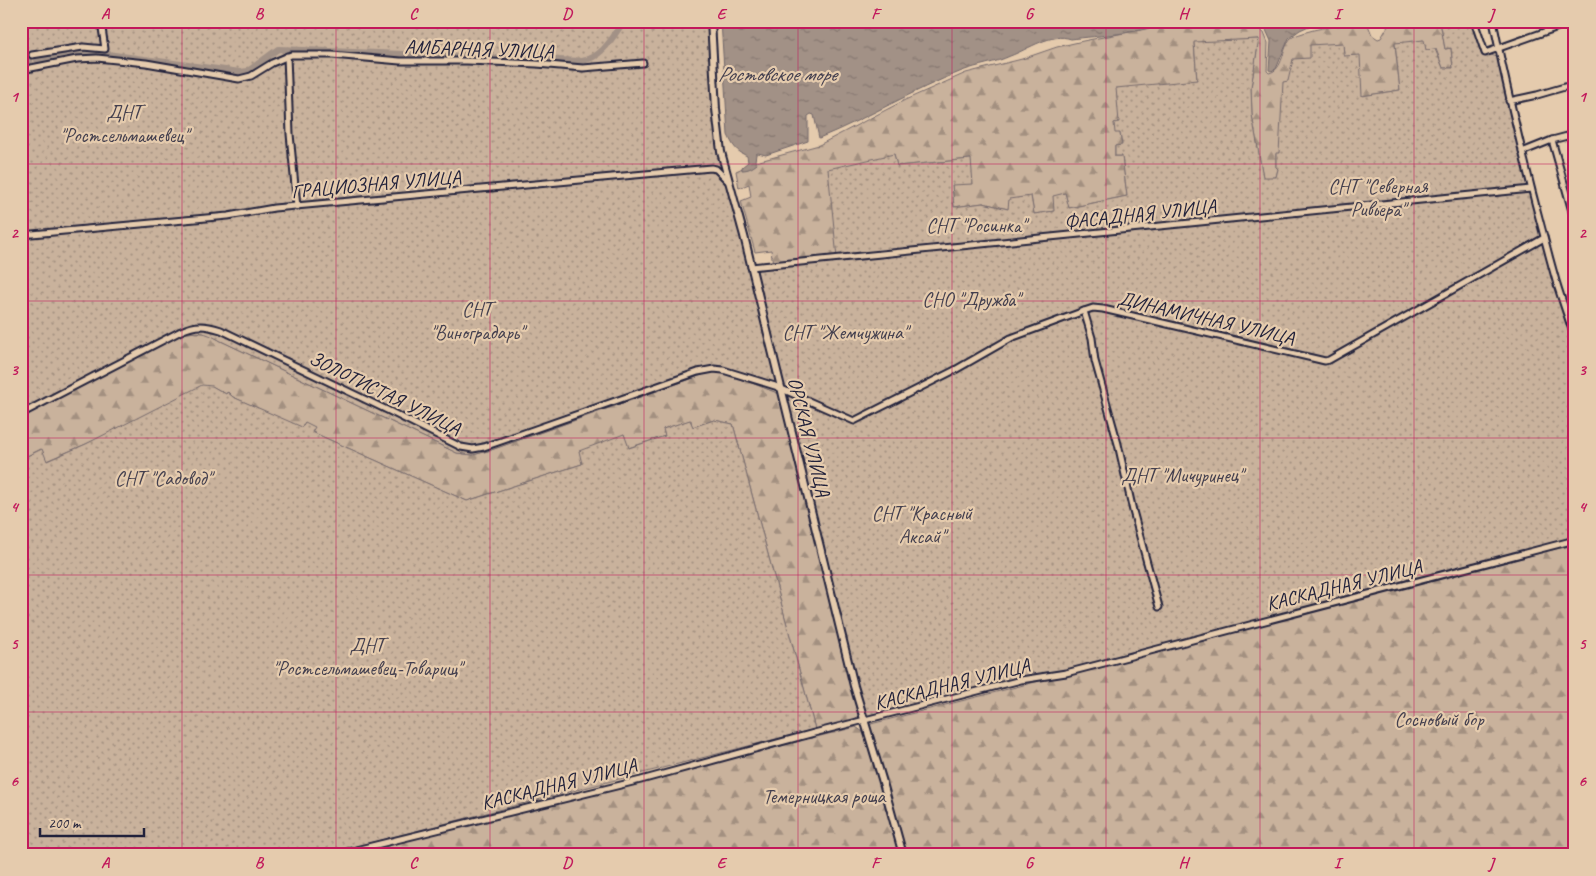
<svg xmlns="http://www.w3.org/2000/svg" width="1596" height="876" font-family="Caveat,sans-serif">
	<defs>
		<pattern id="forest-firs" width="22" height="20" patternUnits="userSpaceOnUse" patternTransform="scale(1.25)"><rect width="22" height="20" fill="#c9b29c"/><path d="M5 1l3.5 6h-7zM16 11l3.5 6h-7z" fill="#a39080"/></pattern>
		<pattern id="garden-dots" width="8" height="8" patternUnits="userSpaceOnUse" patternTransform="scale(1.25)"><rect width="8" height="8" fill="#c9b29c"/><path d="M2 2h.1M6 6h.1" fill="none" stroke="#a39080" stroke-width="1.8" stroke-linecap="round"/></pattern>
		<pattern id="water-ripples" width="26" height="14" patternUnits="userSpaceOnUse" patternTransform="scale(1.25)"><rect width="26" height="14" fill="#a29186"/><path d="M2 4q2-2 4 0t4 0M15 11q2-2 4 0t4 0" fill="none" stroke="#84766f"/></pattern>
	</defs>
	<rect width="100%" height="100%" fill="#e5cbad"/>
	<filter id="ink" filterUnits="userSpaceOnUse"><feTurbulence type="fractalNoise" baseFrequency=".02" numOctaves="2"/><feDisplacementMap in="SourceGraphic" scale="10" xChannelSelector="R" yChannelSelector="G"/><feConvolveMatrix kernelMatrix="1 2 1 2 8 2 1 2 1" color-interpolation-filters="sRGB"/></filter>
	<g filter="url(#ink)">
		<!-- forest -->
		<g fill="url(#forest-firs)" stroke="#766a6c">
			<path d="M1185 21 1244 22 1256 27 1264 33 1268 43 1267 71 1269 73C1284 70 1282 47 1291 38 1295 35 1301 34 1306 32 1327 26 1346 24 1368 25L1372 35 1378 39 1381 38 1391 21H1440L1445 49 1451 48 1453 68H1443L1436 49 1426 50 1395 44 1400 90 1362 96 1344 56 1343 44 1310 58 1279 153 1276 154V167L1278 169 1276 177 1263 178 1252 115 1251 87 1259 39 1194 43 1197 80 1119 122 1114 123 1120 133 1122 146H1115V156H1122L1127 196 1069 208 1065 193 1055 211 1034 214 1031 196 1008 209 983 203 954 207 952 185 971 159 897 166 894 154 837 258 773 265 771 250 755 252 741 201 751 197 749 184 739 188 736 171 756 162 819 145 905 100 966 73 1022 59 1057 47 1083 41Z"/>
			<polygon points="195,332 206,332 221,341 457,453 473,455 491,450 710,372 729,374 780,394 859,712 857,717 851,722 815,729 733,424 714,420 692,427 691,420 663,429 665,436 628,448 624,434 582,464 467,501 312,432 305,422 302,428 233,397 228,392 226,394 212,386 86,444 46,461 41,449 21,459 21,418 180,334"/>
			<polygon points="1575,545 1575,855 906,855 892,802 869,730 871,724 1556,549"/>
			<polygon points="856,727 863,732 880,780 900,855 350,855"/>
		</g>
		<!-- garden -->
		<g fill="url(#garden-dots)" stroke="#766a6c">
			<path d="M21 21H710L716 129 780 394 729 374 710 372 491 450 473 455 457 453 221 341C203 331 200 331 180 334L21 418Z"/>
			<polygon points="1440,21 1476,21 1485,53 1497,57 1575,353 1575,542 961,697 959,689 941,694 941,701 868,719 864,714 781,393 808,402 810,397 800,392 799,396 787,391 786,388 783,389 753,267 837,258 828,169 894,154 897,166 971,159 973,184 952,185 954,207 983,203 1008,209 1009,199 1031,196 1034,214 1054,211 1053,196 1065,193 1069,208 1127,196 1122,156 1115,156 1115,146 1122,145 1120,133 1115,133 1114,123 1119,122 1116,88 1197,80 1194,42 1259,39 1251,87 1252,115 1263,177 1276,177 1278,169 1276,167 1276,153 1279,153 1283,82 1288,81 1293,59 1310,58 1310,45 1343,43 1344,56 1360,55 1362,96 1400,90 1395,43 1424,40 1426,50 1435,49 1443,68 1453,68 1451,48 1445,49"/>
			<polygon points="202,385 212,386 226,394 227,392 233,397 302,427 305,422 315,427 312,432 467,501 582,464 579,451 624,434 629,448 665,436 663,429 690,420 693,427 714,420 733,424 815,729 322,855 21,855 21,459 42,449 47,461 86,444"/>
		</g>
		<!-- water -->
		<g fill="url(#water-ripples)" stroke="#6f6568">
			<path d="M721 21H1166C1149 33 1095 36 1071 39 1051 32 1029 49 1010 56 995 63 978 65 962 71 913 90 868 118 819 138L814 115 811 114 808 116V141L766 155 758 153 756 154 755 161 757 164C752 168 748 170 742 170V167L748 162 747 156C736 151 733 146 728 135Z"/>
			<polygon points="1253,21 1320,21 1300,30 1289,38 1276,69 1271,71 1269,70 1271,41 1266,30"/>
		</g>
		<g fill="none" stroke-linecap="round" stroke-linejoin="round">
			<!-- river -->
			<g stroke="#a29186" stroke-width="6">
				<path d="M37 60 92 52 240 72 248 71 278 49 582 61C602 58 613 37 624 21"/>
				<polyline points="21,63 30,62"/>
			</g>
			<defs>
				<g id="minor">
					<polyline points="1474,21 1485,53 1575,21"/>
					<path d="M1493 21C1511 109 1532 195 1556 281 1562 301 1569 320 1575 339"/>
					<polyline points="32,55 83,47 105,49 101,21"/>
					<polyline points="287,56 290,134 297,207"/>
					<polyline points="21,70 77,59 97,58 146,63 239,79 251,76 272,63 291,55 332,55 400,61 467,61 537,64 583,68 643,63"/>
					<polyline points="1509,101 1537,95 1575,84"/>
					<polyline points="1552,140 1575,222"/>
					<polyline points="1522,152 1552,140 1575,134"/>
					<polyline points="21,235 228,216 274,208 711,168 716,169 729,182"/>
					<polyline points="751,267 1531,189"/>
					<polyline points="1084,311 1092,338 1095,361 1118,444 1133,511 1159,607"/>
					<path d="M21 414 181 331C196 324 205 325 221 330L387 410 461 447 473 449 484 447 698 372 714 369 723 370 775 386 854 421 955 370 1011 338 1084 311 1093 308 1103 309 1325 361 1329 360 1544 238"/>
					<polyline points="335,855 641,780 814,733 1021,680 1066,673 1575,540"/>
				</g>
				<polyline id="major" points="711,21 716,109 721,152 744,236 854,686 882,779 903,855"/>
			</defs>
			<!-- minor casing -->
			<use href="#minor" stroke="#22223b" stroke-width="9"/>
			<!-- major casing -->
			<use href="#major" stroke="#22223b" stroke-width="10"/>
			<!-- minor -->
			<use href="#minor" stroke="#e5cbad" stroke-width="5"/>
			<!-- major -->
			<use href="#major" stroke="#e5cbad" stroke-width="6"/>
		</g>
	</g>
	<!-- grid -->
	<path fill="none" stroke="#c2185b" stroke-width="1" stroke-opacity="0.55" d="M182 21V855M336 21V855M490 21V855M644 21V855M798 21V855M952 21V855M1106 21V855M1260 21V855M1414 21V855M21 164H1575M21 301H1575M21 438H1575M21 575H1575M21 712H1575"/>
	<g text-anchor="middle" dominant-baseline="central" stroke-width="4.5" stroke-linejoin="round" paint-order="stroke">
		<!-- street labels -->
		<g font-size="20" fill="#22223b" stroke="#e5cbad">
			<text transform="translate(479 49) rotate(2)">АМБАРНАЯ УЛИЦА</text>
			<text transform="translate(376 184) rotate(-5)">ГРАЦИОЗНАЯ УЛИЦА</text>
			<text transform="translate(1140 214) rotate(-6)">ФАСАДНАЯ УЛИЦА</text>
			<text transform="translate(1206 318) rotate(13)">ДИНАМИЧНАЯ УЛИЦА</text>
			<text transform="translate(385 393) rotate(26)">ЗОЛОТИСТАЯ УЛИЦА</text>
			<text transform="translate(809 437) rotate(76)">ОРСКАЯ УЛИЦА</text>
			<text transform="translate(1344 585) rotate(-14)">КАСКАДНАЯ УЛИЦА</text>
			<text transform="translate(952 684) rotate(-14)">КАСКАДНАЯ УЛИЦА</text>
			<text transform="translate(559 784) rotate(-14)">КАСКАДНАЯ УЛИЦА</text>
		</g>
		<!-- park labels -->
		<g font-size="20" fill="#433f4e" stroke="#e5cbad">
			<text x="124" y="112">ДНТ<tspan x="124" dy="23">"Ростсельмашевец"</tspan></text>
			<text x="1378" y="186">СНТ "Северная<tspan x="1378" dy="23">Ривьера"</tspan></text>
			<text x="976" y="225">СНТ "Росинка"</text>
			<text x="971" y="299">СНО "Дружба"</text>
			<text x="477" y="309">СНТ<tspan x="477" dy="23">"Виноградарь"</tspan></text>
			<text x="845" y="332">СНТ "Жемчужина"</text>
			<text x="1182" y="475">ДНТ "Мичуринец"</text>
			<text x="163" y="478">СНТ "Садовод"</text>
			<text x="922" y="513">СНТ "Красный<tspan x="922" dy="23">Аксай"</tspan></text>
			<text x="367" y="645">ДНТ<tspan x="367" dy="23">"Ростсельмашевец-Товарищ"</tspan></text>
			<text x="1439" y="719">Сосновый бор</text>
			<text x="824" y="796">Темерницкая роща</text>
		</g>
		<!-- water labels -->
		<g font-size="21" font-style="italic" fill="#423e4e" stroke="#e5cbad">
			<text x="777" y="74">Ростовское море</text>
		</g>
	</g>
	<!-- margin -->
	<rect width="1596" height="876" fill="none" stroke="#e5cbad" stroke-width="55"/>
	<!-- scale -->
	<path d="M40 828v8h104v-8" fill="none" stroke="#22223b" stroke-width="2.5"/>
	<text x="48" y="828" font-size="15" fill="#22223b" stroke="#e5cbad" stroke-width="4" paint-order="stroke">200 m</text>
	<rect x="28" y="28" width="1540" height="820" fill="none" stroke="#c2185b" stroke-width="2"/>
	<g font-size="16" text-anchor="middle" font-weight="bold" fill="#c2185b">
		<text x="105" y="19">A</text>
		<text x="259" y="19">B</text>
		<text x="413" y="19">C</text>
		<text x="567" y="19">D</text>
		<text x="721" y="19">E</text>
		<text x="875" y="19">F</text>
		<text x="1029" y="19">G</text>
		<text x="1183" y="19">H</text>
		<text x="1337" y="19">I</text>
		<text x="1491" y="19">J</text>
		<text x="14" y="102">1</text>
		<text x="1582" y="102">1</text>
		<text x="14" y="238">2</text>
		<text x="1582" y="238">2</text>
		<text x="14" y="375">3</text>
		<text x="1582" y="375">3</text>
		<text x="14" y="512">4</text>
		<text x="1582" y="512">4</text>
		<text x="14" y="649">5</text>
		<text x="1582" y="649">5</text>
		<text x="14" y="786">6</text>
		<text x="1582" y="786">6</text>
		<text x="105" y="868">A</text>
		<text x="259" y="868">B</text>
		<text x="413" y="868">C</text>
		<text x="567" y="868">D</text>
		<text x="721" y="868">E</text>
		<text x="875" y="868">F</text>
		<text x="1029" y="868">G</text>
		<text x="1183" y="868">H</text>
		<text x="1337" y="868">I</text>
		<text x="1491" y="868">J</text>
	</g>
</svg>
